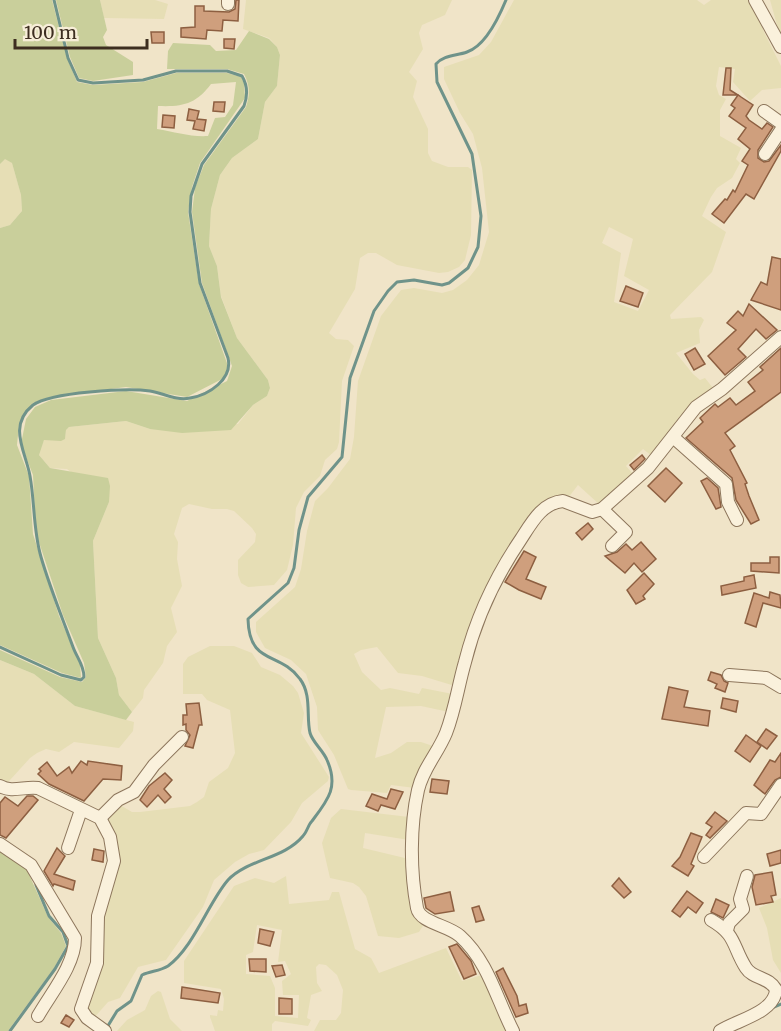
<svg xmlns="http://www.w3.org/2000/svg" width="781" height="1031" font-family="Merriweather,serif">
	<rect width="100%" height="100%" fill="#f0e4c8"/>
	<!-- farmland -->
	<g fill="#e6deb5" fill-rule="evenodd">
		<polygon points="100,0 155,0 168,4 164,19 104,18"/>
		<polygon points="246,0 452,0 445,15 422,25 419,33 423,49 409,72 417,81 413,97 428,129 428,153 432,161 448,167 468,167 472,170 471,235 465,260 459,267 448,272 439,273 397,265 376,253 368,253 360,258 355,289 329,333 336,339 348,340 354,346 342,381 339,442 337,449 325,460 320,476 304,492 296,508 293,545 287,570 274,585 248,587 241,583 238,575 238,560 255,542 256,534 252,528 234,511 227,509 212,509 189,504 182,508 174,534 178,542 177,559 182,586 171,608 177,632 167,646 163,663 144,690 143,698 132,712 119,695 116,678 98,638 93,541 109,502 67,469 50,468 39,455 39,451 44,440 65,438 66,430 69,427 126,421 150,429 238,424 253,405 267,396 270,388 268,380 237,338 221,296 217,266 209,246 211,209 220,175 232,158 258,139 265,102 277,86 280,55 277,47 269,38 243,29"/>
		<path d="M514 0H697L704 5 711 0H752L764 32 781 66V88L762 90 750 101 733 82 735 69 719 67 716 86 719 95 726 99 720 110V136L741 148 736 159 740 163 732 178 717 188 711 197 702 216 726 232 712 272 670 315 671 319 701 317 704 320 699 330 700 343 676 353 693 374 700 380 705 378 713 388 679 417 652 456 643 449 626 466 635 476 600 505 578 485 568 498 532 514 455 686 422 676 398 673 377 647 361 650 354 654 362 672 381 690 390 688 419 694 422 688 453 694 449 712 421 706 386 707 375 758 391 753 407 742H421L433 746 415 788 391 785 387 793 351 790 348 789 334 755 318 730 317 707 306 674 291 660 265 648 256 632V622L295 587 301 569 307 531 315 501 328 488 350 459 354 437 358 381 381 316 401 290 414 288 442 293 453 290 467 280 479 265 489 232 482 168 473 134 460 113 444 79V67L479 55 491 42ZM609 227 633 239 624 276 649 290 638 311 614 302 621 253 602 243Z"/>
		<polygon points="770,0 781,0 781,34 777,25"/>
		<polygon points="5,158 12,163 21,195 22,211 10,225 0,228 0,164"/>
		<polygon points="210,646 234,646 252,653 261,667 280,675 293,686 298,693 304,713 301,733 329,777 328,781 302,803 291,822 264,850 249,854 235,862 214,880 203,907 166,960 138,967 120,998 108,1002 93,1019 83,1008 100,917 115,868 106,819 120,805 132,812 140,812 190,806 197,802 204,797 209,782 228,768 235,753 230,710 207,700 202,694 183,694 183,664 188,657"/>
		<polygon points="0,660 34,674 75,706 134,722 133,731 119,748 74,742 59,752 46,749 37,753 30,758 0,791"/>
		<polygon points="341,809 409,817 409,840 365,833 363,848 409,859 424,924 419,932 399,938 378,936 366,896 359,887 353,883 330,878 322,843 331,818"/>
		<path d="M286 876 289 904 329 900 332 892H339L355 949 371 958 379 973 446 948 462 981 482 975 508 1031H314L320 1020H336L341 1013 343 990 337 975 326 965 319 964 316 967 317 983 322 991 311 995 307 1018 311 1020 308 1026 275 1021 272 1024V1031H215L210 1017V1015L217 1016 218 1010 223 1011 224 999 221 989 184 983V961L234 886 255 878 274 883ZM257 925 282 930 278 962 285 961 291 974 282 981 283 995H299L298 1018 275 1016V988L270 976 246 974V955L253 952Z"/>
		<polygon points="781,898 781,973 773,960 767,928 759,908"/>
		<polygon points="158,991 161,992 170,1019 182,1031 117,1031 127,1020 145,1010 151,996"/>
	</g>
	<!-- green -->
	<g fill="#c9cf9b" fill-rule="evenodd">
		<path d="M0 0H52L67 58 77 82 93 85 143 82 176 73H227L241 77 244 83 245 98 200 163 192 187 188 212 199 284 228 366 224 378 187 397 126 387 50 397 33 403 22 417 19 425 17 445 29 476 33 534 59 616 80 664 81 678 62 673 0 645V228L10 225 22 211 21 195 12 163 5 159 0 164ZM236 82 233 105 225 117 215 118 208 136C190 137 175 132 157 129L158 106C183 107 196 104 211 84Z"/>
		<polygon points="56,0 100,0 107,30 103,37 106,45 133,62 133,75 93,81 79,78 70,57"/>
		<path d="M249 31 269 39 277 47 280 55 277 86 265 102 258 139 232 158 220 175 211 209 209 246 217 266 221 297 237 338 268 380 270 388 267 396 253 405 231 430 182 433 150 429 126 421 69 427 66 430 65 439 61 441 44 440 39 455 50 468 108 478 110 486 109 502 93 541 98 638 116 678 119 695 132 712 126 720 75 706 34 674 0 660V650L60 677 82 682 86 677 84 663 63 615 36 533 33 475 21 444 26 419 35 407 51 400 126 391 187 401 227 381 232 366 202 283 192 212 195 188 204 165 246 107C250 95 250 85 244 74L227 69H167L168 51 173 43 210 45 216 51 236 50Z"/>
		<polygon points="0,850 27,870 48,917 61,933 66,946 54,968 8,1031 0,1031"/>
	</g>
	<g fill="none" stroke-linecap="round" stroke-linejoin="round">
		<!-- stream -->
		<g stroke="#6f938a" stroke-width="3">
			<path d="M0 647 61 675 81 680 84 677C84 665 77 658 73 647 62 617 50 588 41 557 33 530 35 504 30 476 26 452 7 426 33 405 51 392 127 388 150 391 163 393 176 401 190 398 209 395 233 379 228 358L200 283 190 212 191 196 202 164 244 106C248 95 248 86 242 76L227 71H176L143 80 93 83 78 80 68 58 54 0"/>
			<polyline points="772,1008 781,1004"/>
			<path d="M106 1029 117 1011 131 1001 142 975C151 971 160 971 168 966 194 947 208 903 228 880 248 859 284 859 303 836 307 832 308 825 312 821 328 800 339 787 327 760 323 750 313 743 310 733 306 716 312 695 300 679 280 651 249 666 248 619L288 583 294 568 299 530 308 497 342 457 350 378 374 311 388 291 397 282 414 280 442 285 449 283 468 268 478 247 481 216 472 154 437 82 436 64C444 55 456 56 467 52 485 46 499 17 506 0"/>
			<polyline points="10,1031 55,969 68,946 63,932 49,916 36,885"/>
		</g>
	</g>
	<!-- building -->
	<g fill="#cf9f7d" stroke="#8d5f41" stroke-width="1.5">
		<polygon points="236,0 239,0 238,21 223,20 222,31 207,30 206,39 181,37 181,28 195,27 195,6 204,6 204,11 229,12 235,9"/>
		<polygon points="151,32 164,32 164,43 152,43"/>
		<polygon points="224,39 235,39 234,49 224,48"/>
		<polygon points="726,68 731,68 730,90 738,95 723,95"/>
		<polygon points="738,95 753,105 746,116 749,120 762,129 767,123 773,127 758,150 758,158 764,162 769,161 781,145 781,151 754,199 746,194 724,223 712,214 725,199 727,200 733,190 735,192 748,165 742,161 750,149 738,139 746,128 729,116 735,108 731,105"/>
		<polygon points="214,102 225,102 224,112 213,111"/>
		<polygon points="189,109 199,111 197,119 206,120 204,131 193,129 195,121 187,120"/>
		<polygon points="163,115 175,116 174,128 162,127"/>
		<polygon points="772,257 781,259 781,310 751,300 761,282 767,285"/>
		<polygon points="626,286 643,293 638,307 620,301"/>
		<polygon points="749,304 777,330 766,339 756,329 738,349 746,357 725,375 708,356 736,330 727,323 738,311 743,316"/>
		<polygon points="695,348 705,364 694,370 685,354"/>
		<polygon points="781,348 781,392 725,433 735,446 730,450 747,483 745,484 749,496 759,520 751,524 736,500 732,478 686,438 703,422 700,418 715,404 718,407 730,398 736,405 755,391 748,382 763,370 760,367"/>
		<polygon points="642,455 645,459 634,470 630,465"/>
		<polygon points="666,468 682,483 665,502 648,486"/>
		<polygon points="707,478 718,488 721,507 716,509 701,481"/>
		<polygon points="588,523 593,529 582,540 576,533"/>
		<polygon points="641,542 656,559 642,572 634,563 625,573 605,556 617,552 626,544 632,550"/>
		<polygon points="524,551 536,557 526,579 546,587 541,599 519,590 505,582"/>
		<polygon points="770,557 779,557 779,573 751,571 751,563 770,563"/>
		<polygon points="644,573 654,584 643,596 645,599 636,604 627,590"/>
		<polygon points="754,575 756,588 722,595 721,586 744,581 744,577"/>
		<polygon points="770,592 780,595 781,608 763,603 756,627 745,623 754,593 769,598"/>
		<polygon points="711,672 721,675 724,681 728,683 725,692 715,688 717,684 708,680"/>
		<polygon points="669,687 688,691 684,707 710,711 708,726 662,719"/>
		<polygon points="723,698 738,701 736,712 721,708"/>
		<polygon points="199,703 202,725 199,725 193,748 185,746 190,735 186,730 186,724 183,725 183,715 187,715 186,704"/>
		<polygon points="766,729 777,736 767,749 757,742"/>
		<polygon points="746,735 761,746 750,762 735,751"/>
		<polygon points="781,753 781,777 775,780 765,794 754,785 770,760 775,762"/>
		<polygon points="81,761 87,765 88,761 122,766 121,780 103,779 84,801 49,784 38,774 41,771 39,769 47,762 57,776 69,767 72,773"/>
		<polygon points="165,773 172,780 164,789 171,797 165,803 158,795 147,807 140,800 149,786"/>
		<polygon points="432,779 449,781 447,794 430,792"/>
		<polygon points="391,789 403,792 395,809 381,805 378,811 366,806 372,794 387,799"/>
		<polygon points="27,796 33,796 38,800 6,838 0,835 0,803 5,797 18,806"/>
		<polygon points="715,812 727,821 710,838 706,835 712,827 706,823"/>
		<polygon points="691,833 702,837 691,864 694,866 688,876 672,866 680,857"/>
		<polygon points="57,848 65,856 54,874 75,881 73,890 54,884 53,886 44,871"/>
		<polygon points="94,849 104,851 103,862 92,860"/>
		<polygon points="781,850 781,863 770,866 767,854"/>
		<polygon points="772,872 776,895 771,896 773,902 756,905 752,887 755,875"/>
		<polygon points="619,878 631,892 624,898 612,886"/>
		<polygon points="687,891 703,903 696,913 688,907 680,917 672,911"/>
		<polygon points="450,892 454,911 435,914 426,908 424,898"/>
		<polygon points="716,899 729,905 723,918 711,912"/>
		<polygon points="479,906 484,920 476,922 472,908"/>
		<polygon points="260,929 274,932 270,946 258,943"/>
		<polygon points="457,944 471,961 476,974 464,979 449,947"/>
		<polygon points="249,959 266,959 266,972 250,971"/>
		<polygon points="282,965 285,975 276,977 272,966"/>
		<polygon points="503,968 517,996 519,1006 526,1004 528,1013 516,1017 496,972"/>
		<polygon points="182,987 220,993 218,1003 181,998"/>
		<polygon points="279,998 292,999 292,1014 279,1014"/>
		<polygon points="66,1015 74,1020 69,1027 61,1023"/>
	</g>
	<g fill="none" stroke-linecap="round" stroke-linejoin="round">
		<defs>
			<g id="minor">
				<polyline points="755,0 781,47"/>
				<polyline points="228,4 228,0"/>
				<polyline points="764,111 781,123"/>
				<polyline points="765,154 781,130"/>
				<polyline points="673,437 726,484 728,502 737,520"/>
				<polyline points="602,509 626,532 612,546"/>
				<polyline points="729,675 766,678 781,687"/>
				<path d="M0 786C12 793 25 786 38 788L100 818 110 837 114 861 98 916 97 963 81 1009 87 1018 105 1031"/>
				<polyline points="100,818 118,800 134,792 154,765 182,737"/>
				<path d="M0 844 31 865 75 938C75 965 51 993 38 1016"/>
				<polyline points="68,848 81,810"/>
				<polyline points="704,857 746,813 761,814 781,785"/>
				<path d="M711 920C737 935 732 946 746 968 753 979 770 977 776 990 774 1013 737 1020 720 1031"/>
				<polyline points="727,930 729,923 743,909 740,899 747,876"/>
				<path d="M513 1031C497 1000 488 961 460 936 448 925 420 923 417 908 410 871 410 826 418 790 423 768 438 753 446 733 455 710 458 686 465 662 476 618 496 576 521 539 532 522 542 503 563 501L592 512 602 509 648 468 696 407 722 389 781 337"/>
			</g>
		</defs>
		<!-- minor casing -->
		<use href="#minor" stroke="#8d765c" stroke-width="14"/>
		<!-- minor -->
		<use href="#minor" stroke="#faf1dc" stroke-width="12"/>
	</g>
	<!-- scale -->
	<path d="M15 39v9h132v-9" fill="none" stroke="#3d2e20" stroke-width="3"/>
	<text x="24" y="39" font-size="18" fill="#3d2e20" stroke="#f7eed8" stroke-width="4.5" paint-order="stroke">100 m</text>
</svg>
